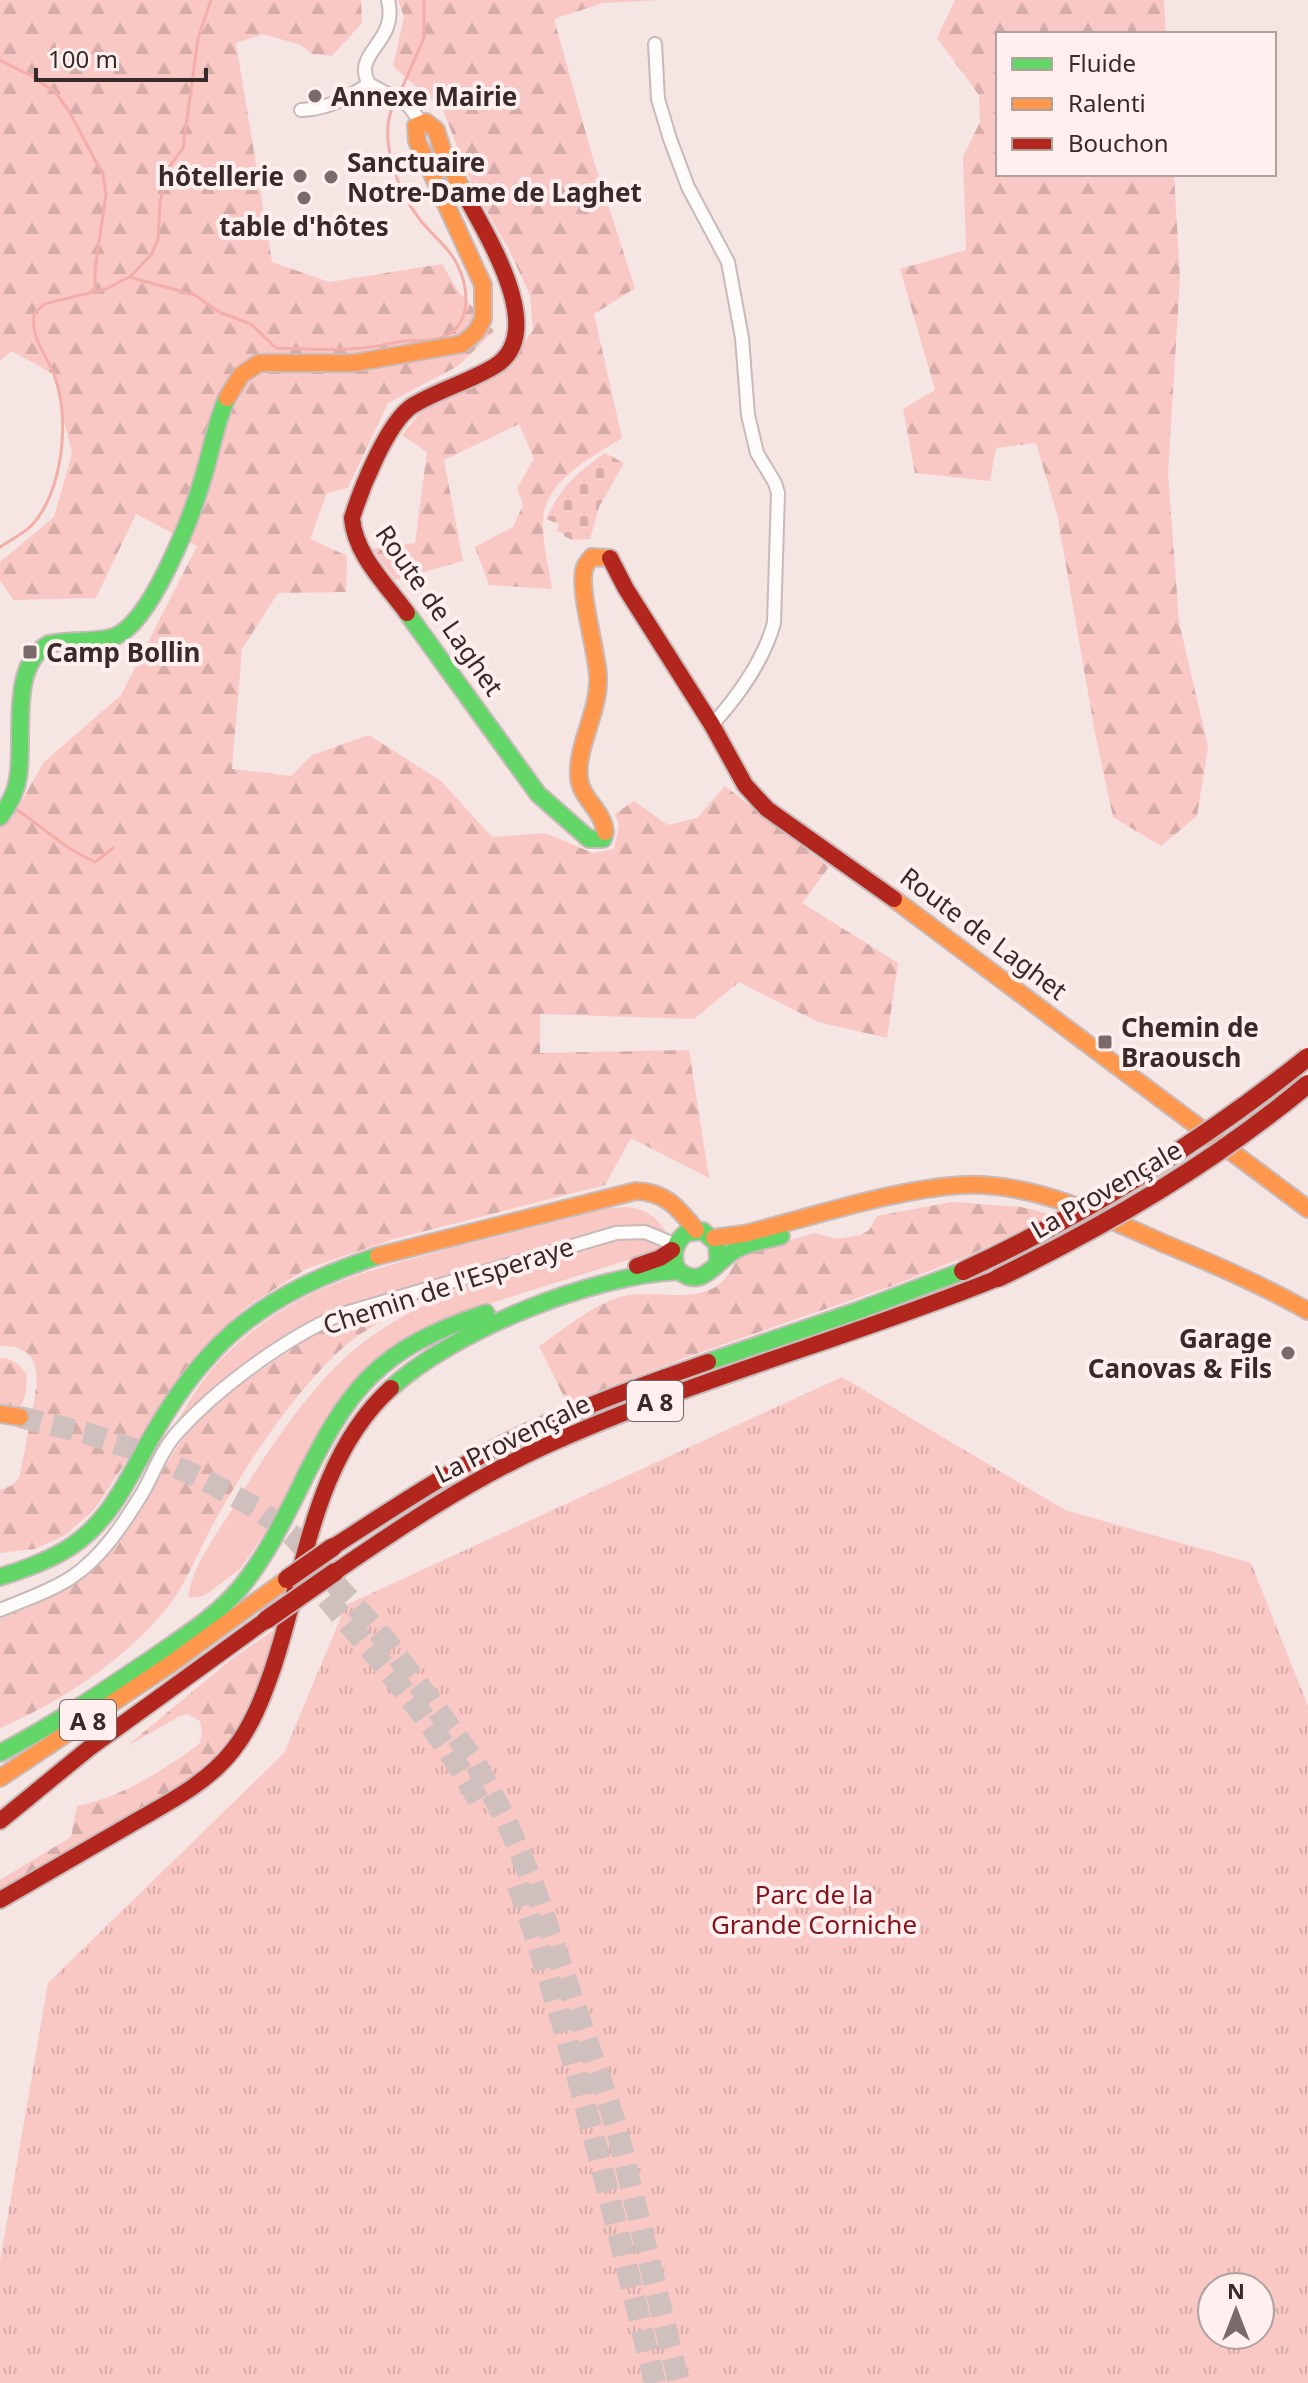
<svg xmlns="http://www.w3.org/2000/svg" width="1308" height="2383" font-family="'Noto Sans',sans-serif">
	<defs>
		<pattern id="forest-firs" width="22" height="20" patternUnits="userSpaceOnUse" patternTransform="scale(2)"><rect width="22" height="20" fill="#f9c8c5"/><path d="M5 1l3.5 6h-7zM16 11l3.5 6h-7z" fill="#d6aca9"/></pattern>
		<pattern id="cemetery-stones" width="16" height="16" patternUnits="userSpaceOnUse" patternTransform="scale(2)"><rect width="16" height="16" fill="#f9c8c5"/><path d="M2 7V4a2 2 0 0 1 4 0v3zM10 15v-3a2 2 0 0 1 4 0v3z" fill="#d6aca9"/></pattern>
		<pattern id="park-tufts" width="24" height="20" patternUnits="userSpaceOnUse" patternTransform="scale(2)"><rect width="24" height="20" fill="#f9c8c5"/><path d="M3 7l-1-3M5 7V3M7 7l1-3M15 17l-1-3M17 17v-4M19 17l1-3" fill="none" stroke="#d6aca9"/></pattern>
	</defs>
	<rect width="100%" height="100%" fill="#f5e5e3"/>
	<!-- grass -->
	<g fill="#f9c8c5">
		<path d="M623 1207C643 1208 654 1214 665 1230L664 1234 643 1226 608 1230 326 1314 217 1385 168 1437C185 1409 200 1380 223 1357 293 1288 365 1271 456 1247 506 1235 555 1222 604 1209Z"/>
		<path d="M612 1238H642L660 1244 659 1249 647 1254 482 1306 398 1342 240 1569 204 1596 189 1598C188 1571 220 1530 234 1506 265 1454 313 1381 361 1344 435 1288 525 1265 612 1238Z"/>
	</g>
	<!-- forest -->
	<g fill="url(#forest-firs)">
		<path d="M0 0H361L362 23 332 56 312 54 301 45 263 34 236 43 272 262 329 282 442 264 458 291 494 331 458 366 388 403 348 488 327 493 310 539 347 556 346 592 278 593 242 649 232 769 291 776 312 755 369 735 441 781 492 837 545 833 593 853 614 849 619 825 615 814 634 801 668 825 697 818 725 786 829 867 802 903 898 963 887 1038 818 1022 739 982 694 1019 540 1014V1053L689 1050 709 1178 631 1138 605 1185 394 1239 306 1269 246 1307 197 1354 94 1510 64 1536 34 1549 0 1553V1490L11 1486 19 1478C23 1459 27 1441 30 1422 36 1391 50 1344 0 1346V827L14 815 43 763 121 695 197 546 136 514 96 598 13 600 0 580V562L54 517 72 453 53 374 12 351 0 361Z"/>
		<path d="M398 0H661L603 3 554 19 592 155 635 288 594 314 622 438C593 457 544 480 543 521 542 543 549 567 552 589L489 585 475 547 513 527 523 505 517 488 534 459 519 424 444 460 463 561 395 580 372 549 415 543 427 452 402 435 421 412 501 374 533 330 530 295 510 252 472 185 443 110 393 66 404 17Z"/>
		<polygon points="955,0 1164,0 1166,34 998,34 998,174 1174,174 1180,278 1168,473 1179,622 1208,747 1197,816 1161,846 1113,817 1095,733 1057,514 1036,443 996,448 990,481 915,473 903,409 935,390 900,269 966,250 963,157 980,122 979,95 937,38"/>
		<path d="M952 1202 1021 1207 1054 1215 965 1257 889 1287 690 1356 567 1403 539 1346C564 1329 591 1306 620 1297 653 1287 695 1307 723 1281 731 1273 734 1264 740 1255L815 1233 837 1239 861 1235 869 1230 877 1216Z"/>
		<path d="M433 1292C400 1311 363 1328 336 1354 288 1401 250 1459 217 1517 202 1543 186 1585 167 1608 122 1662 64 1700 0 1728V1619C76 1588 103 1570 147 1499 163 1472 175 1445 196 1422 221 1395 253 1376 283 1355 301 1343 319 1328 340 1320 369 1308 402 1301 433 1292Z"/>
		<path d="M0 1358C13 1358 20 1365 27 1375L26 1392 20 1409 0 1404Z"/>
		<path d="M280 1626 264 1680 235 1732 213 1761 183 1785 0 1891V1880L71 1837 77 1806C118 1799 166 1769 199 1744L202 1735 200 1721 188 1714 180 1716 127 1746 233 1658Z"/>
	</g>
	<!-- cemetery -->
	<path fill="url(#cemetery-stones)" d="M605 453 624 463 599 507 590 539 572 540 564 536V534L557 531 559 524 546 519C561 487 576 473 605 453Z"/>
	<!-- park -->
	<path fill="url(#park-tufts)" fill-rule="evenodd" d="M842 1377 1065 1510 1251 1563 1308 1706V2383H0V2261L48 1983 284 1753 346 1605ZM1212 2287H1260V2335H1212Z"/>
	<g fill="none" stroke-linecap="round" stroke-linejoin="round">
		<!-- stream -->
		<g stroke="#f4aea9" stroke-width="3">
			<polyline points="0,60 33,77 55,92 69,111 103,175 106,194 95,269 95,287 91,292"/>
			<polyline points="399,95 424,38 424,0"/>
			<polyline points="130,277 151,255 158,240 160,202 168,169 183,148 198,39 211,0"/>
			<path d="M0 547C10 540 23 534 31 526 64 492 71 413 53 372 44 351 31 338 34 314L44 304 106 289 129 277 195 295 219 312 251 324 276 348C305 349 334 351 362 348 377 347 391 343 405 341 419 340 434 342 447 335 473 321 468 286 457 264 449 247 432 235 421 221 398 192 376 137 395 101"/>
			<polyline points="15,808 70,849 95,862 113,848"/>
		</g>
		<!-- highway-tunnel -->
		<g stroke="#cfc0be" stroke-width="22" stroke-dasharray="22 11" stroke-linecap="butt">
			<polyline points="20,1417 86,1433 151,1455 205,1480 258,1509 294,1537 387,1642 474,1760 506,1820 532,1881 616,2125 679,2383"/>
			<path d="M305 1573C368 1647 434 1719 480 1803"/>
			<path d="M518 1885C575 2048 614 2216 655 2383"/>
		</g>
		<defs>
			<g id="street">
				<path d="M388 0C399 43 351 52 369 84L408 105 421 122"/>
				<path d="M655 44 658 99 670 139 688 187 728 262 742 338 748 415 757 453 775 483 778 493 774 623C763 662 739 695 712 725"/>
				<path d="M301 110C328 109 347 98 369 84"/>
				<path d="M0 1610C24 1600 51 1591 72 1577 103 1556 124 1523 143 1492 154 1473 161 1451 176 1434 216 1389 284 1339 339 1315L616 1233 645 1232 674 1244"/>
			</g>
			<g id="fast">
				<polyline points="407,613 538,794 589,839 603,839 605,832"/>
				<path d="M0 817C9 805 16 793 18 778 25 740 8 665 49 644 68 639 101 643 116 636 152 620 191 518 202 481 211 454 215 424 227 398"/>
				<path d="M718 1263 717 1244 703 1231 686 1233C674 1243 671 1255 677 1269 702 1293 717 1259 737 1249 751 1242 766 1240 781 1236"/>
				<polyline points="708,1362 857,1311 963,1271"/>
				<path d="M391 1388C454 1330 593 1275 679 1271"/>
				<path d="M0 1577C25 1569 51 1560 73 1545 111 1519 129 1477 151 1438 167 1410 185 1382 207 1358 252 1306 314 1277 378 1256"/>
				<path d="M0 1753C52 1726 101 1693 150 1660 181 1638 215 1618 240 1588 265 1558 282 1523 299 1489 348 1388 377 1349 486 1313"/>
			</g>
			<g id="slow">
				<polyline points="227,398 241,375 259,363 354,363 462,344 476,332 483,319 483,285 417,141 416,126 426,122 436,130 444,155 468,200"/>
				<path d="M605 832C603 810 581 799 579 778 576 745 600 711 598 676 597 651 577 586 585 567 586 563 590 560 592 557L610 558"/>
				<polyline points="894,899 1308,1209"/>
				<path d="M714 1238 744 1234C812 1217 894 1189 963 1185 1033 1182 1102 1216 1165 1244 1214 1264 1262 1285 1308 1311"/>
				<path d="M378 1256 636 1191C666 1192 678 1208 696 1230"/>
				<polyline points="0,1414 20,1417"/>
				<polyline points="0,1778 172,1663 287,1579"/>
			</g>
			<g id="jam">
				<polyline points="610,558 626,589 712,725 745,785 767,809 894,899"/>
				<path d="M407 613C386 584 355 555 352 518 361 489 387 423 412 406 438 390 469 382 495 366 548 333 488 238 468 200"/>
				<polyline points="637,1266 660,1258 672,1250"/>
				<path d="M333 1547C392 1509 450 1470 513 1439 575 1409 642 1385 708 1362"/>
				<path d="M335 1572C402 1526 469 1481 543 1447 690 1380 848 1339 998 1278"/>
				<polyline points="0,1821 88,1749 266,1620"/>
				<path d="M0 1900C42 1876 84 1851 126 1827 163 1805 206 1785 233 1750 252 1726 263 1697 273 1668 305 1573 313 1459 391 1388"/>
			</g>
		</defs>
		<!-- street casing -->
		<use href="#street" stroke="#c7bab9" stroke-width="16"/>
		<!-- fast casing -->
		<use href="#fast" stroke="#c7bab9" stroke-width="20"/>
		<!-- slow casing -->
		<use href="#slow" stroke="#c7bab9" stroke-width="20"/>
		<!-- jam casing -->
		<use href="#jam" stroke="#c7bab9" stroke-width="20"/>
		<!-- street -->
		<use href="#street" stroke="#fefbfb" stroke-width="12"/>
		<!-- fast -->
		<use href="#fast" stroke="#63d668" stroke-width="16"/>
		<!-- slow -->
		<use href="#slow" stroke="#ff974d" stroke-width="16"/>
		<!-- jam -->
		<use href="#jam" stroke="#b3261e" stroke-width="16"/>
		<defs>
			<g id="jam-bridge">
				<path d="M963 1271C1087 1213 1201 1143 1308 1057"/>
				<path d="M998 1278C1109 1224 1213 1163 1308 1084"/>
				<polyline points="287,1579 333,1547"/>
				<polyline points="266,1620 335,1572"/>
			</g>
		</defs>
		<!-- jam-bridge casing -->
		<use href="#jam-bridge" stroke="#c7bab9" stroke-width="22" stroke-linecap="butt"/>
		<!-- jam-bridge -->
		<use href="#jam-bridge" stroke="#b3261e" stroke-width="18"/>
	</g>
	<!-- markers -->
	<g fill="#7a6b6a" stroke="#fff0ef" stroke-width="3">
		<circle cx="315" cy="96" r="8"/>
		<circle cx="300" cy="176" r="8"/>
		<circle cx="331" cy="177" r="8"/>
		<circle cx="304" cy="198" r="8"/>
		<rect x="22" y="644" width="16" height="16" rx="4"/>
		<rect x="1097" y="1034" width="16" height="16" rx="4"/>
		<circle cx="1288" cy="1353" r="8"/>
	</g>
	<g text-anchor="middle" dominant-baseline="central" stroke-width="8" stroke-linejoin="round" paint-order="stroke">
		<!-- shield labels -->
		<g fill="#fff0ef" stroke="#746564" stroke-width="2">
			<rect x="627" y="1381" width="56" height="40" rx="6"/>
			<rect x="60" y="1700" width="56" height="40" rx="6"/>
		</g>
		<g font-size="24" font-weight="bold" fill="#382a29">
			<text x="655" y="1401">A 8</text>
			<text x="88" y="1720">A 8</text>
		</g>
		<!-- poi labels -->
		<g font-size="26" font-weight="bold" fill="#382a29" stroke="#fff0ef" text-anchor="start">
			<text x="331" y="96">Annexe Mairie</text>
			<text x="347" y="162">Sanctuaire<tspan x="347" dy="30">Notre-Dame de Laghet</tspan></text>
			<text x="284" y="176" text-anchor="end">hôtellerie</text>
			<text x="304" y="226" text-anchor="middle">table d'hôtes</text>
			<text x="46" y="652">Camp Bollin</text>
			<text x="1121" y="1027">Chemin de<tspan x="1121" dy="30">Braousch</tspan></text>
			<text x="1272" y="1338" text-anchor="end">Garage<tspan x="1272" dy="30">Canovas &amp; Fils</tspan></text>
		</g>
		<!-- street labels -->
		<g font-size="26" fill="#382a29" stroke="#fff0ef">
			<text transform="translate(440 610) rotate(55)">Route de Laghet</text>
			<text transform="translate(984 933) rotate(37)">Route de Laghet</text>
			<text transform="translate(1106 1189) rotate(-30)">La Provençale</text>
			<text transform="translate(448 1285) rotate(-18)">Chemin de l'Esperaye</text>
			<text transform="translate(512 1438) rotate(-26)">La Provençale</text>
		</g>
		<!-- park labels -->
		<g font-size="26" fill="#82131c" stroke="#fff0ef">
			<text x="814" y="1894">Parc de la<tspan x="814" dy="30">Grande Corniche</tspan></text>
		</g>
	</g>
	<!-- legend -->
	<rect x="996" y="32" width="280" height="144" fill="#fff0ef" stroke="#afa1a0" stroke-width="2"/>
	<rect x="1012" y="58" width="40" height="12" fill="#63d668" stroke="#afa1a0" stroke-width="2"/>
	<text x="1068" y="72" font-size="24" fill="#382a29">Fluide</text>
	<rect x="1012" y="98" width="40" height="12" fill="#ff974d" stroke="#afa1a0" stroke-width="2"/>
	<text x="1068" y="112" font-size="24" fill="#382a29">Ralenti</text>
	<rect x="1012" y="138" width="40" height="12" fill="#b3261e" stroke="#afa1a0" stroke-width="2"/>
	<text x="1068" y="152" font-size="24" fill="#382a29">Bouchon</text>
	<!-- north arrow -->
	<g transform="translate(1236 2311)"><circle r="38" fill="#fff0ef" stroke="#afa1a0" stroke-width="2"/>
	<path d="M0-6L14 30L0 20L-14 30Z" fill="#7a6b6a"/>
	<text y="-12" font-size="22" font-weight="bold" text-anchor="middle" fill="#382a29">N</text>
	</g>
	<!-- scale -->
	<path d="M36 68v12h170v-12" fill="none" stroke="#382a29" stroke-width="4"/>
	<text x="48" y="68" font-size="24" fill="#382a29" stroke="#fff0ef" stroke-width="6" paint-order="stroke">100 m</text>
</svg>
